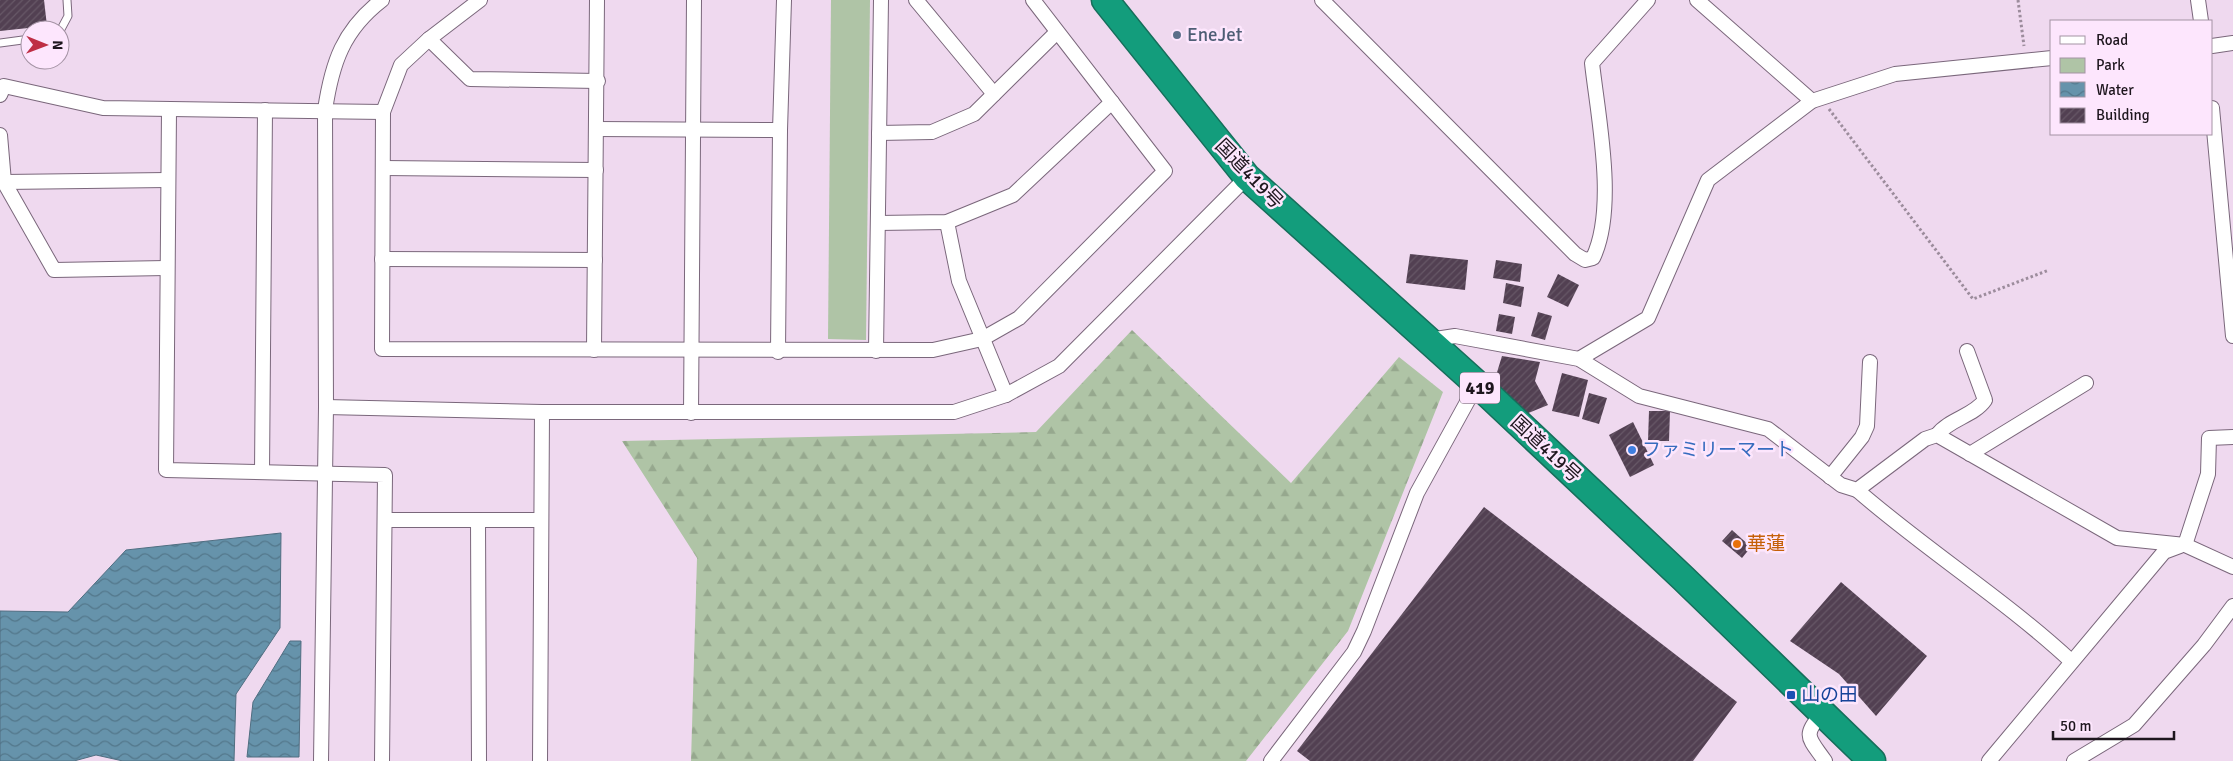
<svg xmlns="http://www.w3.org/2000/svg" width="2233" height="761" font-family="Signika,'Noto Sans JP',sans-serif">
	<defs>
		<pattern id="forest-firs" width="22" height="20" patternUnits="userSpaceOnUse" patternTransform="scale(1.25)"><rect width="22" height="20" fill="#afc4a6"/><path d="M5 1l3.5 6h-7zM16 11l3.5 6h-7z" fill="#96a88e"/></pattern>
		<pattern id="water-waves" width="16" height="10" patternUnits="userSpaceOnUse" patternTransform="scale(1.25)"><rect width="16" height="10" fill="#6693ab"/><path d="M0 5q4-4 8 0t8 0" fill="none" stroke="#53778b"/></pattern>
		<pattern id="building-hatch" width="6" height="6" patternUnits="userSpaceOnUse" patternTransform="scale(1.25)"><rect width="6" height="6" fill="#524052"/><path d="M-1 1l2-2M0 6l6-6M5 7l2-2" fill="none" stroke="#675867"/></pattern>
	</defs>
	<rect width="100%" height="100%" fill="#efd9ef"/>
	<!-- green -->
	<polygon fill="#afc4a6" points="831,0 870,0 866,340 828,339"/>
	<!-- forest -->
	<polygon fill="url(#forest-firs)" points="1132,330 1291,483 1399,357 1443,392 1348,631 1246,761 691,761 697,558 622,441 1036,432"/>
	<!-- water -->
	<g fill="url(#water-waves)" stroke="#506e81">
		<polygon points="281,533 280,628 236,694 234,761 123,761 96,755 74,761 0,761 0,611 68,612 126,550"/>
		<polygon points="290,641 301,641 299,757 247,757 253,702"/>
	</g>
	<!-- building -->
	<g fill="url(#building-hatch)">
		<polygon points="0,0 44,0 47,26 0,31"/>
		<polygon points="1410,254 1468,260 1465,290 1406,283"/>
		<polygon points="1496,260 1522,264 1520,282 1493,278"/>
		<polygon points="1558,274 1579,285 1568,307 1547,297"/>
		<polygon points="1506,283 1524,287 1521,307 1503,303"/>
		<polygon points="1538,312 1552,316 1545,340 1531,336"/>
		<polygon points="1499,314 1515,317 1512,334 1496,331"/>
		<polygon points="1502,356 1540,362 1535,381 1548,405 1526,414 1494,382"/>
		<polygon points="1562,373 1588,380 1579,417 1552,411"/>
		<polygon points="1589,393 1607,398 1599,424 1582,419"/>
		<polygon points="1649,411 1670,411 1669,441 1648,441"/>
		<polygon points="1633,422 1654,465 1630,477 1609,435"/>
		<polygon points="1484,507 1737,702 1693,761 1310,761 1297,751"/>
		<polygon points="1732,530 1751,547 1742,558 1722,541"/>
		<polygon points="1841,582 1927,656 1876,716 1839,674 1790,641"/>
	</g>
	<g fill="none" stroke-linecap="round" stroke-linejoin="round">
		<defs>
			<g id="lane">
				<polyline points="60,31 68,16 67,0"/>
				<polyline points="0,43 30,39"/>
			</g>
			<g id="street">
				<polyline points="480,0 429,39 401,65 383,112 382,349 933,350 982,339 1019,318 1165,171 1033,0"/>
				<polyline points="916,0 994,94"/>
				<path d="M1322 0 1575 254 1585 260 1593 258C1617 208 1598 117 1592 63L1648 0"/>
				<polyline points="1697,0 1812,101"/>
				<polyline points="2198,0 2201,21"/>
				<polyline points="429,39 470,79 598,81"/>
				<polyline points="2212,46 2233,43"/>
				<polyline points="0,95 4,86 103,108 383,112"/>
				<polyline points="2212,108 2233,336"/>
				<polyline points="169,111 166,470 385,475 382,761"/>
				<polyline points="596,129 780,130"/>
				<polyline points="879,133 932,132 974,114 1057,32"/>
				<polyline points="0,135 4,182 54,270 166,268"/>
				<polyline points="383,168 596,170"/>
				<polyline points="4,182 167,180"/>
				<polyline points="947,222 959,281 1006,395"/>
				<polyline points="878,223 947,222 1013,195 1112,102"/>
				<polyline points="382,259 595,260"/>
				<polyline points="1429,340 1455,336 1579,359 1639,396 1768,429 1841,485 1857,490 1925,439 1937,435 2117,538 2185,545 2233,567"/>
				<polyline points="594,350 597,0"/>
				<polyline points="876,351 881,0"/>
				<polyline points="778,352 780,130 784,0"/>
				<polyline points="1579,359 1648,318 1708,180 1812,101 1895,74 2052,58"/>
				<polyline points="326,407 542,412 954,412 1006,395 1059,366 1247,177"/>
				<polyline points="691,413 694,0"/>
				<path d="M1937 435C1949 419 1974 416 1985 400L1967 351"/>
				<polyline points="1970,454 2086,383"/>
				<polyline points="262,472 265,110"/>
				<polyline points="1830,477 1862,437 1867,426 1870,362"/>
				<path d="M1857 490C1926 550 2004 599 2071 661"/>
				<polyline points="385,520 541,520"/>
				<polyline points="478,520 479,761"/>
				<polyline points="2185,545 2208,474 2209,438 2233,437"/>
				<path d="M1822 714C1801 736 1810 739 1825 761"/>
				<path d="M321 761 326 407 325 110C332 63 343 30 382 0"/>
				<polyline points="540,761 542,412"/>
				<polyline points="1271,761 1354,652 1364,631 1417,493 1477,384"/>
				<polyline points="1989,761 2164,552 2180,546"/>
				<polyline points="2074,761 2134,725 2204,645 2233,606"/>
			</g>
			<polyline id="highway" points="1105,0 1247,177 1477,384 1683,578 1872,761"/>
		</defs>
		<!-- lane casing -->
		<use href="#lane" stroke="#7a677b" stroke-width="9"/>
		<!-- street casing -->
		<use href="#street" stroke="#7a677b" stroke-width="16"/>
		<!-- highway casing -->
		<use href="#highway" stroke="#176e5b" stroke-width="29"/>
		<!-- path -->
		<g stroke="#9c8c9c" stroke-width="3" stroke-dasharray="2.5 2.5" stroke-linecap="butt">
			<polyline points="2018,0 2024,46"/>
			<polyline points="1829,109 1973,299 2049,270"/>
		</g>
		<!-- lane -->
		<use href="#lane" stroke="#fff" stroke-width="7"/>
		<!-- street -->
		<use href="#street" stroke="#fff" stroke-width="14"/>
		<!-- highway -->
		<use href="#highway" stroke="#139d7c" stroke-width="26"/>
	</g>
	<!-- markers -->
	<circle fill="#5c6f8a" stroke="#fde6fd" stroke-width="2" cx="1177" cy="35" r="5"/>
	<circle fill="#3f7fe0" stroke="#fde6fd" stroke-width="2" cx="1632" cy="450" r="5"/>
	<circle fill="#e8710a" stroke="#fde6fd" stroke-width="2" cx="1737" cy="544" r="5"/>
	<rect fill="#1a4fb4" stroke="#fde6fd" stroke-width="2" x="1786" y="690" width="10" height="10" rx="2.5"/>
	<g text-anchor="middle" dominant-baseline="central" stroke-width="5" stroke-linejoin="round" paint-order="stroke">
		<!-- shield labels -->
		<rect fill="#fde6fd" stroke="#615461" stroke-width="1" x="1460" y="372.5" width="40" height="31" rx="4"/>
		<g font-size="18" font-weight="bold" fill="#1e161e">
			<text x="1480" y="388">419</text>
		</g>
		<!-- service labels -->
		<g font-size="19" fill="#4e5e75" stroke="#fde6fd" text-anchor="start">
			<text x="1187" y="35">EneJet</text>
		</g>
		<!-- street labels -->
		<g font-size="19" fill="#1e161e" stroke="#fde6fd">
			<text transform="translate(1249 174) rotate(46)">国道419号</text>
			<text transform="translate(1546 449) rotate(43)">国道419号</text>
		</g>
		<!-- shop labels -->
		<g font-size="19" fill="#366cbe" stroke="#fde6fd" text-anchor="start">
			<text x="1642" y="450">ファミリーマート</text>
		</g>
		<!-- food labels -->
		<g font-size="19" fill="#c56008" stroke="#fde6fd" text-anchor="start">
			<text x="1747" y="544">華蓮</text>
		</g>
		<!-- transit labels -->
		<g font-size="19" fill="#164399" stroke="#fde6fd" text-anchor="start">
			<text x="1801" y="695">山の田</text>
		</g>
	</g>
	<!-- legend -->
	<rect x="2050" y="20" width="162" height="115" fill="#fde6fd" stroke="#a493a4"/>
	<rect x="2060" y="36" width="25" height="8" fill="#ffffff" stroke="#a493a4"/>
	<text x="2096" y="45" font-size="15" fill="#1e161e">Road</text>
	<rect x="2060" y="58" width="25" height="15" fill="#afc4a6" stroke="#a493a4"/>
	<text x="2096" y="70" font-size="15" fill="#1e161e">Park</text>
	<rect x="2060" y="82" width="25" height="15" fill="url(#water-waves)" stroke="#a493a4"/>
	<text x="2096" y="95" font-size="15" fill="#1e161e">Water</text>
	<rect x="2060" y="108" width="25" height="15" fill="url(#building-hatch)" stroke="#a493a4"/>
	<text x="2096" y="120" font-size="15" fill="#1e161e">Building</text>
	<!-- north arrow -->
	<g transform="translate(45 45) rotate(91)"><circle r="24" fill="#fde6fd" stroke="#a493a4"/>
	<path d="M0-4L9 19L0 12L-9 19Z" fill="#bf2e45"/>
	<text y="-8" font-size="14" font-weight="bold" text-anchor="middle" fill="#1e161e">N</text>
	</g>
	<!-- scale -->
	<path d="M2053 731v8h121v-8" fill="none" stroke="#1e161e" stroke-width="2.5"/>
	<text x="2060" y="731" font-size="15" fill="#1e161e" stroke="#fde6fd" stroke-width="4" paint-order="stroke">50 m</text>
</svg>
